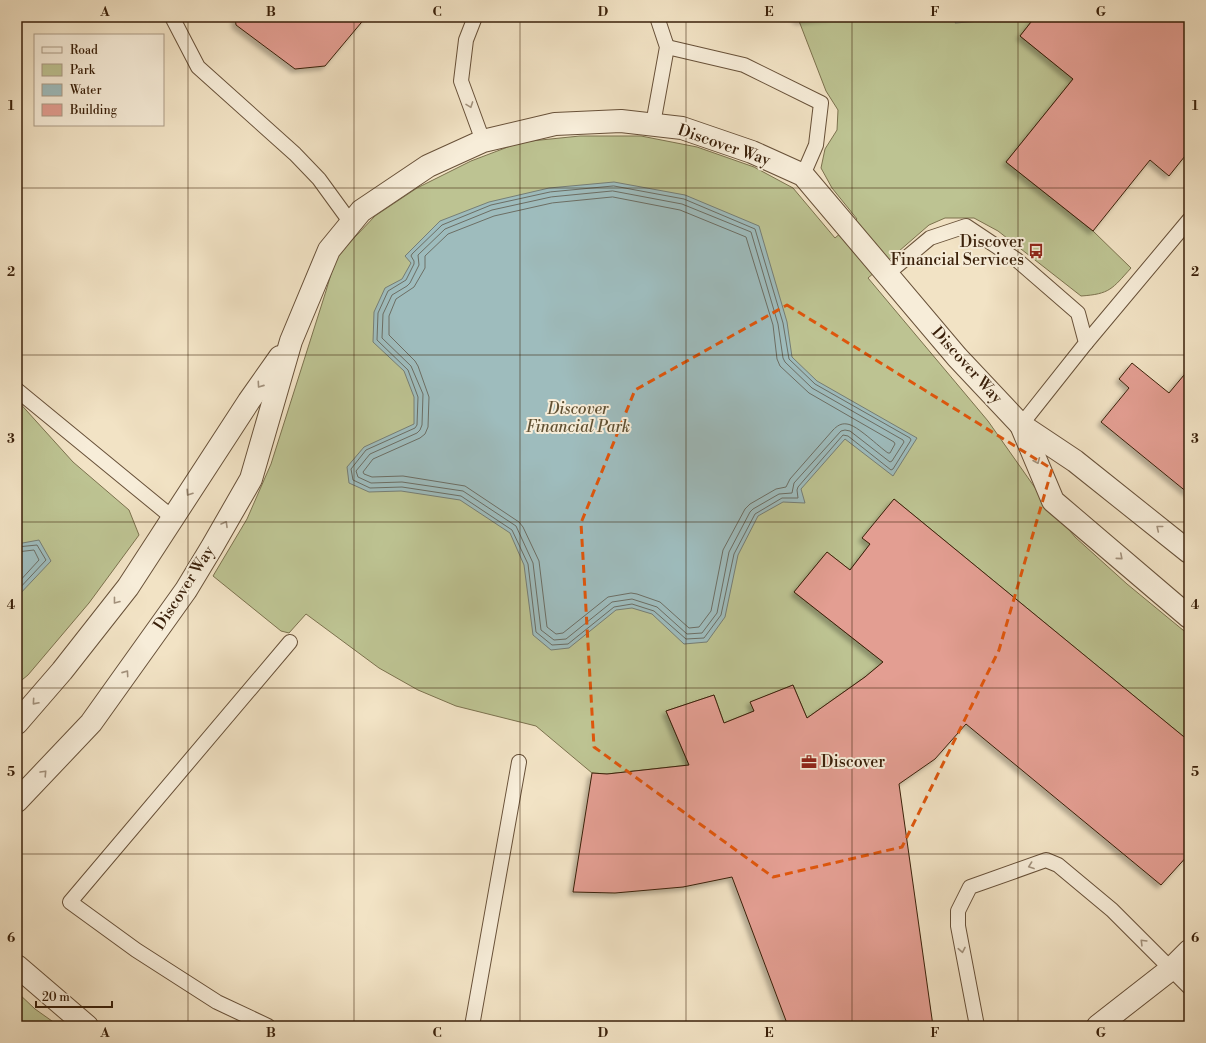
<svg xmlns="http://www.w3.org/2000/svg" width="1206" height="1043" font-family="'Libre Bodoni',serif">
	<defs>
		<filter id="shadow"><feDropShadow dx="-3.5" dy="3.5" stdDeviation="2" flood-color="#0004"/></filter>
	</defs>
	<rect width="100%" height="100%" fill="#f2e3c5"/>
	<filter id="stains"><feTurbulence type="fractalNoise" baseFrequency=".005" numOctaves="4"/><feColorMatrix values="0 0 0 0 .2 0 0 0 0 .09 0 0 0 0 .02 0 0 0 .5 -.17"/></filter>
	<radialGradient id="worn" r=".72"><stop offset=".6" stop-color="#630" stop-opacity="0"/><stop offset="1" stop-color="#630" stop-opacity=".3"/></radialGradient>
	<!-- green -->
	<g fill="#bdc392" stroke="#7c724e">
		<path d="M832 17H1035L1020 36 1073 79 1006 162 1093 231 1131 268C1112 289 1110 294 1081 296L998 231 974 218H945L929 225 868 278 988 421 1038 492 1075 537 1127 584 1189 635V741L894 499 863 538 870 544 850 570 827 552 794 592 883 662 865 677 807 718 793 685 751 702 754 711 724 723 714 695 666 711 689 765 607 774 592 773 536 726 456 706 418 690 379 668 306 614 289 633 281 631 213 576 247 519 271 464 326 291 336 257 375 216 417 188 471 161 521 142 580 136H641L697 147 754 167 793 188 835 238 857 219 832 188 821 168 825 149 837 130 838 110 826 91 799 21Z"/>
		<polygon points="17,400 73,462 129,510 139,535 89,603 28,675 17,684"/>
		<polygon points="17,992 35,1009 59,1026 17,1026"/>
	</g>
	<!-- water -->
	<g fill="#9ebcbd" stroke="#767e75">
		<polygon points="957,17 996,17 994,20 955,23"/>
		<polygon points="614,182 685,195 759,226 787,322 792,357 817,381 917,438 893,476 845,439 801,489 805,503 783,502 758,516 738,555 725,617 707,642 684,644 652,614 632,608 616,610 569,648 551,650 533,635 524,565 510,533 460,500 401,491 369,492 349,483 347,467 364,447 414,424 414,397 404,371 373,342 374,312 385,288 402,279 411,263 405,256 440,221 489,202 549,188"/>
		<polygon points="39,540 51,561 17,597 17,544"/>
	</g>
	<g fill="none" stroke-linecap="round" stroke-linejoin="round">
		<!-- shore -->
		<g stroke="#6c6e64" stroke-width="1">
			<polygon points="614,186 684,199 755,229 783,323 789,359 815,384 910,438 911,440 893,469 891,470 848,436 843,435 798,487 797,490 798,498 782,498 755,514 734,554 721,615 704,638 686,639 654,611 632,604 614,607 568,644 552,645 536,632 528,564 512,530 461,496 402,487 370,488 353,480 351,469 366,450 415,428 417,425 418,397 408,370 377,340 378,313 388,291 406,280 414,264 414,261 411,256 412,254 442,225 491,205 550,192"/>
			<polygon points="613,191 682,204 751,232 778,324 783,358 785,362 812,388 903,440 904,442 892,461 890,462 850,431 845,430 841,431 794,483 792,493 779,494 753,509 750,512 729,552 717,613 702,633 687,634 657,607 632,599 612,602 566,639 554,640 541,630 533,563 516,526 463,491 402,482 371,483 358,477 356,471 370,454 417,433 420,430 422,425 423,394 411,366 382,338 383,314 392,295 407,286 410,283 419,265 418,255 445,229 492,210 551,197"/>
			<path d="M613 197 680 210 746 237 773 325 777 359 780 366 809 393 894 442 895 444 890 453H888C879 447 857 425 847 424 841 423 837 426 833 430L790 479 786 487 776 489 750 504 745 509 723 550 711 611 699 627 689 628 660 602 637 594 631 593 608 597 563 633 556 634 547 627 539 561 523 527 519 522 465 486 403 476 372 477 364 474 363 472 373 459 420 438 425 434 428 427 429 397 418 366 415 361 389 335V316L396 299 414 287 425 268V256L448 234 494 216 552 203Z"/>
			<polyline points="17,547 37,545 46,560 17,591"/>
			<polyline points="17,552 34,550 39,560 17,584"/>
		</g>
	</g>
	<!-- building -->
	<g fill="#e39e92" stroke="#3a200a" filter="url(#shadow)">
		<polygon points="235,17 366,17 325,66 295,69 236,25"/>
		<polygon points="794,17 832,17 799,21"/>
		<polygon points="1035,17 1189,17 1189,151 1169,176 1150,160 1093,231 1006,162 1073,79 1020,36"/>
		<polygon points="1132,363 1169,393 1189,369 1189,492 1188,493 1101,422 1129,388 1119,379"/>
		<polygon points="894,499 1189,741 1189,854 1161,885 966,724 935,759 899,784 933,1026 788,1026 732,877 683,887 615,893 573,892 592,773 607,774 689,765 666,711 714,695 724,723 754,711 750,702 793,685 807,718 865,677 883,662 794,592 827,552 850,570 870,544 862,538"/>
	</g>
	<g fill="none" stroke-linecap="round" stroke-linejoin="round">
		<defs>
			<g id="service">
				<polyline points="172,17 198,67 295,154 319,179 351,223"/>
				<polyline points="475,17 466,40 461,81 483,141"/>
				<polyline points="667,47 744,65 821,103 816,145 803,175"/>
				<polyline points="653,124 667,47 657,17"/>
				<polyline points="887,274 930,238 966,226 1017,260 1078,313 1086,343 1021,425"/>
				<polyline points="1086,343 1189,220"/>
				<polyline points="17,390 173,518"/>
				<polyline points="268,1026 217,1002 136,950 70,902 290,642"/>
				<polyline points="472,1026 519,762"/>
				<polyline points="977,1026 958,926 958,911 970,887 1046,860 1058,865 1112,910 1189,987"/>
			</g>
			<g id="minor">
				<polyline points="17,966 87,1026"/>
				<polyline points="1098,1026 1171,969 1189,951"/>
			</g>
			<g id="tertiary">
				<polyline points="1021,425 1053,501 1189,617"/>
				<polyline points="17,723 62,671 128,587 249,401 280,357"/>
				<polyline points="17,801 91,723 186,590 212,547 251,479 291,341 329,250 361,211 428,166 483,141 555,124 621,121 682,128 752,152 803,175 957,357 1021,425 1075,461 1189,552"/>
			</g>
		</defs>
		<!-- service casing -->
		<use href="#service" stroke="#685139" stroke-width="16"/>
		<!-- minor casing -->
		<use href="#minor" stroke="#685139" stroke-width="24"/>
		<!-- tertiary casing -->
		<use href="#tertiary" stroke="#685139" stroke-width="24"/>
		<!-- service -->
		<use href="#service" stroke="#f7edd9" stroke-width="14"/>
		<!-- minor -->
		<use href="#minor" stroke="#f7edd9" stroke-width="22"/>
		<!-- tertiary -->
		<use href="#tertiary" stroke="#f7edd9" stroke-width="22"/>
	</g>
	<!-- one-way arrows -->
	<defs><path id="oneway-chevron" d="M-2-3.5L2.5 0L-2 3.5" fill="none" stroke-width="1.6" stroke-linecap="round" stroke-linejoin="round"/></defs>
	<g stroke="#a2917c">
		<use href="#oneway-chevron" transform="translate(470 105) rotate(70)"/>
		<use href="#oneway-chevron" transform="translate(260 385) rotate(125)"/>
		<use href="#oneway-chevron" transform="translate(1037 461) rotate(67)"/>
		<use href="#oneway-chevron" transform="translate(189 493) rotate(123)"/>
		<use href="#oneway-chevron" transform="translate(225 524) rotate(-60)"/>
		<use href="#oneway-chevron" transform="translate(1159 528) rotate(-141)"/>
		<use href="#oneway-chevron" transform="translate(1120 557) rotate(41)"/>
		<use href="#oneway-chevron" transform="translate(116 601) rotate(128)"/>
		<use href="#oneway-chevron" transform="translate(126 673) rotate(-55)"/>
		<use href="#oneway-chevron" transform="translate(35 702) rotate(131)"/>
		<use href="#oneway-chevron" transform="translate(44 773) rotate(-47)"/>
		<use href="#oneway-chevron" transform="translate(1031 866) rotate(160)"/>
		<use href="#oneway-chevron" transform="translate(1143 942) rotate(-135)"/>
		<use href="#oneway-chevron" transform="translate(962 950) rotate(79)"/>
	</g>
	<!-- marked area -->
	<path fill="none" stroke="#df560c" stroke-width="3" stroke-dasharray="8 5" stroke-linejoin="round" d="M787 305 1052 469 999 650 902 847 773 877 594 747 581 523 635 390Z"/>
	<!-- grid -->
	<path fill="none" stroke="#3a200a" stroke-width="1" stroke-opacity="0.55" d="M188 17V1026M354 17V1026M520 17V1026M686 17V1026M852 17V1026M1018 17V1026M17 188H1189M17 355H1189M17 522H1189M17 688H1189M17 854H1189"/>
	<!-- icons -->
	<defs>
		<symbol id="bus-bare" viewBox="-9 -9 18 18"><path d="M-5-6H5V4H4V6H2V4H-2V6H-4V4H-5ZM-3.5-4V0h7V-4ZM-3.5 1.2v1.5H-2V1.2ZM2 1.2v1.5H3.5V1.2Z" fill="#8f2418" stroke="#f7edd9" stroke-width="2.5" paint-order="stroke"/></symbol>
		<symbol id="office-bare" viewBox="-9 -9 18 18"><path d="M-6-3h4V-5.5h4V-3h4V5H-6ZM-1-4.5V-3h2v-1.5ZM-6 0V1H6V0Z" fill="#8f2418" stroke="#f7edd9" stroke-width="2.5" paint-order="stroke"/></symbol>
	</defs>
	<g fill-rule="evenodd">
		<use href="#bus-bare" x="1025" y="240" width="22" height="22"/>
		<use href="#office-bare" x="798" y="751" width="22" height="22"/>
	</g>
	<g text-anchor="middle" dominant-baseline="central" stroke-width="4" stroke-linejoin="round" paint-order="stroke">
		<!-- street labels -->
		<g font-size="16" fill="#3a200a" stroke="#f7edd9">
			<text transform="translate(724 145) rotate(19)">Discover Way</text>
			<text transform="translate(967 365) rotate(48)">Discover Way</text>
			<text transform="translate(184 588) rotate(-57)">Discover Way</text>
		</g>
		<!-- poi labels -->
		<g font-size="16" fill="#3a200a" stroke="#f7edd9" text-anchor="end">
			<text x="1024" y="242">Discover<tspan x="1024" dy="18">Financial Services</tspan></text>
			<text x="821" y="762" text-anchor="start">Discover</text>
		</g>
		<!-- park labels -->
		<g font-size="16" font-style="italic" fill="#615133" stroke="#f7edd9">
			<text x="578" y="409">Discover<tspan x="578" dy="18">Financial Park</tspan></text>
		</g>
	</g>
	<!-- margin -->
	<rect width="1206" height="1043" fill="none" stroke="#f2e3c5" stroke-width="44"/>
	<!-- legend -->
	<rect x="34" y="34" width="130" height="92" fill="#f7edd9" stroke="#ab9b86"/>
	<rect x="42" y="47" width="20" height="6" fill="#f7edd9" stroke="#ab9b86"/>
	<text x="70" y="54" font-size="12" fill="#3a200a">Road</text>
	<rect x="42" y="64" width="20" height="12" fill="#bdc392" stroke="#ab9b86"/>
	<text x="70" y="74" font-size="12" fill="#3a200a">Park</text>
	<rect x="42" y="84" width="20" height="12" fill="#9ebcbd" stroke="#ab9b86"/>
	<text x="70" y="94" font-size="12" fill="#3a200a">Water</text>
	<rect x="42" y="104" width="20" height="12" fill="#e39e92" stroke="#ab9b86"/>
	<text x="70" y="114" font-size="12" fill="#3a200a">Building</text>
	<!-- scale -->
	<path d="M36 1001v6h76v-6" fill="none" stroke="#3a200a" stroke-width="2"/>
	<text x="42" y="1001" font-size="12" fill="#3a200a" stroke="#f7edd9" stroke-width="3" paint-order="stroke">20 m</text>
	<rect x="22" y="22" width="1162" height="999" fill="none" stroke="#3a200a" stroke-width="1.5"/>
	<g font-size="13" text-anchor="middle" font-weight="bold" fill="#3a200a">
		<text x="105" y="16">A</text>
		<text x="271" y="16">B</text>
		<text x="437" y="16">C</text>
		<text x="603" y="16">D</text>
		<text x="769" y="16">E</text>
		<text x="935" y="16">F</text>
		<text x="1101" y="16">G</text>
		<text x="11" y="110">1</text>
		<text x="1195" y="110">1</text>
		<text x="11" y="276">2</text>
		<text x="1195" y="276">2</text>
		<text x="11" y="443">3</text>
		<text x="1195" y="443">3</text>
		<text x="11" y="609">4</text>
		<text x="1195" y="609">4</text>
		<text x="11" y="776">5</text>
		<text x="1195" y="776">5</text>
		<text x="11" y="942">6</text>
		<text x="1195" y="942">6</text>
		<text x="105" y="1037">A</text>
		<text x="271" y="1037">B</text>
		<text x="437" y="1037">C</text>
		<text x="603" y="1037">D</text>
		<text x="769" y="1037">E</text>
		<text x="935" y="1037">F</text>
		<text x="1101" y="1037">G</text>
	</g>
	<rect width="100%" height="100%" filter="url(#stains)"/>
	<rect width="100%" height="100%" fill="url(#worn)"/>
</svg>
